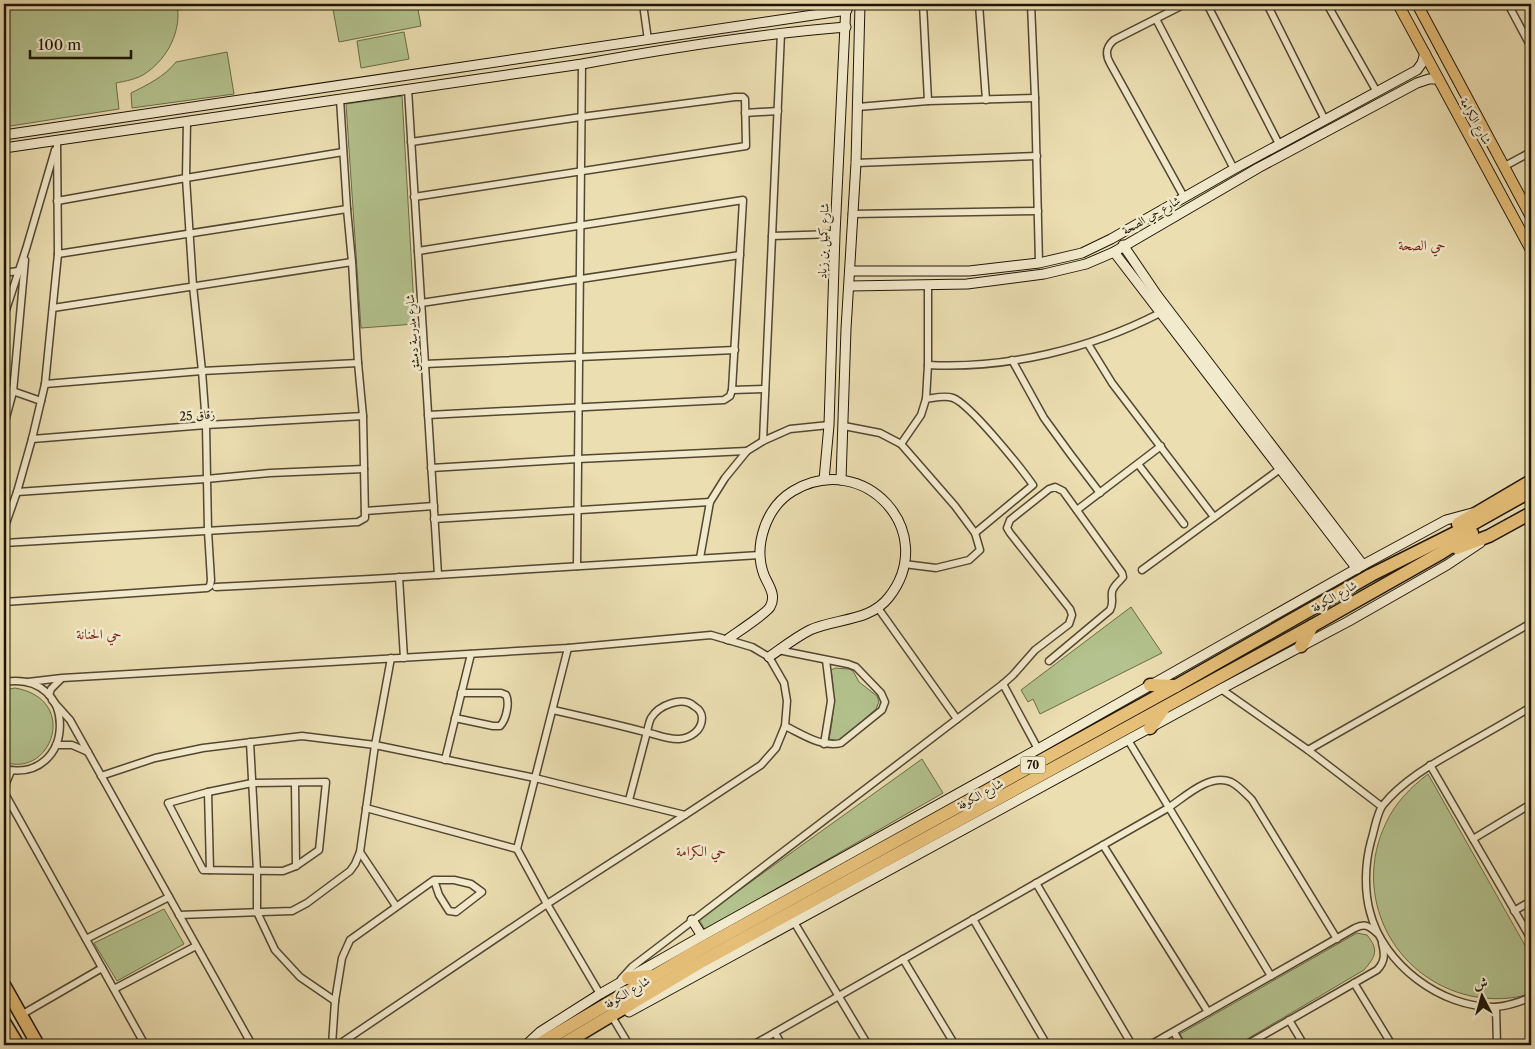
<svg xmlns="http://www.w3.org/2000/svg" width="1535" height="1049" font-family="'Libre Caslon Text',Amiri,serif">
	<rect width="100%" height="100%" fill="#ebdeb1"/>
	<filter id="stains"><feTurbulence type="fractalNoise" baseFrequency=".004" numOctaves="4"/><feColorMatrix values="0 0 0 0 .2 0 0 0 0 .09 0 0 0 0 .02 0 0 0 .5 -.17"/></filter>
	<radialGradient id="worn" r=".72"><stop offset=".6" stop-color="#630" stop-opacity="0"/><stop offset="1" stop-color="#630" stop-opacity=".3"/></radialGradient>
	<!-- green -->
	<g fill="#b3c28e" stroke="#696c4a">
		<path d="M8 4H177C182 30 168 58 146 73 138 79 126 81 116 83L119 109 4 127V19Z"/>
		<polygon points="332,4 417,4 421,26 339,42"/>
		<polygon points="404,32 409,59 361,68 357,41"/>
		<path d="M227 52 234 94 132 108 131 93C147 85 164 77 176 62Z"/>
		<polygon points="402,96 415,324 361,328 346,104"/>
		<polygon points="1131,607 1162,653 1040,714 1033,699 1028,702 1021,690"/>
		<path d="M835 668 849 669 853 671 859 682 877 696 879 702 876 709 839 741 829 739C834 716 835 693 831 670Z"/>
		<path d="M15 688C80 699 52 779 4 762V690Z"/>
		<polygon points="922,759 943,793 705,930 699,919"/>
		<path d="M1428 774 1531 956V993C1513 1000 1490 1000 1471 996 1393 979 1351 895 1386 823 1395 803 1411 787 1428 774Z"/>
		<polygon points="164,909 184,944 117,981 94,943"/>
		<path d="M1357 933 1367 935C1379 950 1376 956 1364 970L1237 1045H1187L1180 1034Z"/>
	</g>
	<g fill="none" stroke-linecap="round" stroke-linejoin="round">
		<defs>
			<g id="street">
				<polyline points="643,4 648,40"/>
				<polyline points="923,4 928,101"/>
				<polyline points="979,4 986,100"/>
				<polyline points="1031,4 1035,98 1039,263"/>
				<polyline points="1207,4 1279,144"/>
				<polyline points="1267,4 1325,120"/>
				<polyline points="1327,4 1377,92"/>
				<polyline points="1508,4 1531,47"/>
				<polyline points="1156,19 1234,169"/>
				<polyline points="408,89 438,575"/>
				<polyline points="858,107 928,101 1035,98"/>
				<polyline points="745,113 778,111"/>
				<polyline points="411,142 581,117 735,97 743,97 745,99 746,146 414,197"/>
				<polyline points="856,163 1037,156"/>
				<polyline points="1505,166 1531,152"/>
				<path d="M1184 197 1110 63C1105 54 1106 47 1114 40L1185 4"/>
				<polyline points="57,201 186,178 343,152"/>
				<polyline points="852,214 1038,211"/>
				<polyline points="772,236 835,234"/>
				<polyline points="418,251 743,200 732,390 730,396 724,400 428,415"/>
				<polyline points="58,254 347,209"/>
				<polyline points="4,273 18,271"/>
				<polyline points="421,303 740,255"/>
				<polyline points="53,308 352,262"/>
				<polyline points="4,316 26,249 55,150"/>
				<polyline points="1088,344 1112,383 1214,517"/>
				<polyline points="1012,360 1044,418 1071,455 1100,493"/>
				<polyline points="425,364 735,350"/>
				<path d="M928 365C1008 369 1090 349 1160 313"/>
				<polyline points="45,384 202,371 358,363"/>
				<polyline points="4,388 41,401"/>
				<polyline points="732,390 765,389"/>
				<path d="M926 399C934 398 945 395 953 398 970 404 1021 468 1033 485L975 533"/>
				<polyline points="4,425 13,392 25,260"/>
				<polyline points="844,426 880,433 901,444 955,506 975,533 980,550 969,560 936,568 904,564"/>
				<polyline points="32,439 206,425 363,416"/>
				<polyline points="763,441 781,33"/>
				<polyline points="901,444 921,415 926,399 928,365 928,285"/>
				<polyline points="1138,464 1184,524"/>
				<polyline points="431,468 578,459 747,451"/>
				<polyline points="17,492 206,479 270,473 364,469"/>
				<polyline points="1077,510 1161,446"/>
				<polyline points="365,511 434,506"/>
				<polyline points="434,519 710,502"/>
				<polyline points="4,529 17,492 32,439 45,384 58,254 57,141"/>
				<polyline points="4,543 358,522 365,518 363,416 358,363 352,262 347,209 340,99"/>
				<polyline points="700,558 710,502 725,478 747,451 763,441 790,429 829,425"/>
				<polyline points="577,566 582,64"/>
				<polyline points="1142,570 1280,469"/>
				<polyline points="399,577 404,658"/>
				<polyline points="216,587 371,579 760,555"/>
				<polyline points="4,602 207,588 210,586 211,580 208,531 206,425 202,371 193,286 186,178 187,121"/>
				<polyline points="878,608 957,719"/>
				<polyline points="568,648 517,849 547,904 600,994"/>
				<path d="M778 650 848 664 856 667 881 693 885 702 882 710 841 743C822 748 802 734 785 726"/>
				<path d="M4 682C81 669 76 785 4 769"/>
				<polyline points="28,682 62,678 568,648 711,635 752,647 769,657 784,683 787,701 785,726 776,748 761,765 685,815 547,904 338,1045"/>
				<polyline points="1003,684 1038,749"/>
				<polyline points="1221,689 1308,750 1381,806"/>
				<polyline points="49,695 51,689 61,679"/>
				<polyline points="52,700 70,720 252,1045"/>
				<path d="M1531 707C1508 721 1485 734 1462 747 1434 763 1403 780 1383 805 1377 812 1374 832 1371 841 1365 863 1364 890 1370 912 1383 964 1441 1008 1495 1007 1507 1006 1520 1002 1531 997"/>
				<path d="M553 710C584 717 615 724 645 732 656 734 668 740 679 739 690 738 702 731 702 718 702 713 699 709 694 706 682 696 659 705 651 718 649 722 648 727 647 732L629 800"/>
				<path d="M455 718 493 726H500C506 720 510 703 506 695L501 693H461"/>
				<polyline points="1128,740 1271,976"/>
				<polyline points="250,742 257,871 257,912 275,950 300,977 335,1001"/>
				<polyline points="824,744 831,701 826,660"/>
				<polyline points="56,745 72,745 88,752"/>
				<polyline points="1308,750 1531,623"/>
				<polyline points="445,760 471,654"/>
				<polyline points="1430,765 1531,939"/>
				<polyline points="101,776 155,758 203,748 302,736 375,745 535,778 685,815"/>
				<polygon points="326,782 319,850 296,866 283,871 203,870 168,803 208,792 252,783"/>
				<polyline points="295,783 296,866"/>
				<polyline points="4,792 145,1045"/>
				<polyline points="208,792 210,870"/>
				<polyline points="5,794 6,783 11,771"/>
				<polyline points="366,808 517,849"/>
				<polyline points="1473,839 1531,804"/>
				<polyline points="1103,845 1208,1012"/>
				<polyline points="360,852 396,906"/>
				<polyline points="1036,883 1132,1045"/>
				<polyline points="1514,911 1531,901"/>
				<polyline points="179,915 292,911 307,903 350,871 355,864 360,852 375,745 391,658"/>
				<polyline points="973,919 1047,1045"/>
				<polyline points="794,922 868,1045"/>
				<polyline points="86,939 169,897"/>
				<polyline points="903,959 955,1045"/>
				<path d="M621 979 632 967 1003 684 1013 675 1035 650 1069 624 1072 615 1070 609 1010 533 1007 528 1010 520 1049 489 1055 487 1063 491 1122 573 1123 577C1119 582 1113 586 1112 592 1111 599 1114 603 1110 610L1049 661"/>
				<polyline points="1354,983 1392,1045"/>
				<polyline points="114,989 196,946"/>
				<polyline points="1496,1007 1497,1045"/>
				<polyline points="21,1015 102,968"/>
				<polyline points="614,1020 629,1045"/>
				<polyline points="1289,1020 1304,1045"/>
				<polyline points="1174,1032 1181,1045"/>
				<polyline points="775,1033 782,1045"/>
				<polyline points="332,1045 335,1001 342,958 350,940 434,880 454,880 471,884 482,892 456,912 449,911 439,895 434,880"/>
				<path d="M753 1045 1168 808C1185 797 1209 773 1231 782 1239 786 1246 794 1252 800L1337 939"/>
				<path d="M1150 1045 1355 928C1365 923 1369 926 1377 933"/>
				<path d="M1246 1045 1377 970C1385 962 1385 954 1382 943"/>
			</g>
			<g id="secondary">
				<polyline points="4,135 847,10"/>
				<path d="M4 148 582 64C669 48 757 34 846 27"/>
				<polyline points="1123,245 1157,295 1363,565"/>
				<polyline points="1114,252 1357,569"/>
				<polyline points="850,271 969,271 1039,263 1082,253 1111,239 1234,169 1417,70 1422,63 1425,53"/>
				<polyline points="850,286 967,284 1044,274 1086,264 1114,252 1258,168 1417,83 1429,79 1438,79"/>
				<polyline points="824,480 829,425 835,234 846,4"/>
				<polyline points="841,480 846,329 856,163 860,4"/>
				<path d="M728 639C736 633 767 613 770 607 777 595 768 585 764 575 753 546 766 507 793 491 864 449 940 532 889 597 870 622 836 618 810 630 796 637 782 648 769 657"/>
				<polyline points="692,920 702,936"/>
				<polyline points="629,1012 1221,689 1349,621 1447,565 1480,543"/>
				<polyline points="526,1045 540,1032 600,994 702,936 1038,749 1363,565 1446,520 1472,513"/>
			</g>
			<g id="primary">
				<polyline points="1398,4 1531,250"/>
				<polyline points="1417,4 1531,217"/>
			</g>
			<g id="highway">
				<polyline points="1458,524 1531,481"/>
				<polyline points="1457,548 1489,536 1531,513"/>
				<polyline points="1301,646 1312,626"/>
				<polyline points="1150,685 1176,686"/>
				<polyline points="1150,728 1163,709"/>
				<polyline points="628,978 650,976"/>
				<polyline points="4,985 38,1045"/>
				<polyline points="4,1022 18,1045"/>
				<polyline points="538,1045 693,953 1176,686 1371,575 1467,527 1531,491"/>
				<polyline points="562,1045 697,964 1312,626 1441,553 1472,533"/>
			</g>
		</defs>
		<!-- street casing -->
		<use href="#street" stroke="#524732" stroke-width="9"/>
		<!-- secondary casing -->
		<use href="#secondary" stroke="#1f1507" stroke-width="11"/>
		<!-- primary casing -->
		<use href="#primary" stroke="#1f1507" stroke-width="12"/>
		<!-- highway casing -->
		<use href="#highway" stroke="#1f1507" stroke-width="15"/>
		<!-- street -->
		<use href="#street" stroke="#f2eacc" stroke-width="6"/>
		<!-- secondary -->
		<use href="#secondary" stroke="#f2eacc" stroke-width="9"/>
		<!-- primary -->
		<use href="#primary" stroke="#e6bf78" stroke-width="10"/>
		<!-- highway -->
		<use href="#highway" stroke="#e6bf78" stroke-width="12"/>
	</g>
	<g text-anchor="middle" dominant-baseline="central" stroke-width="5" stroke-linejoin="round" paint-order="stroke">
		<!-- shield labels -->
		<rect fill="#f2eacc" stroke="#5e5542" stroke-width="1" x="1020.5" y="756.5" width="25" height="17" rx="4"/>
		<g font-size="11" font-weight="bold" fill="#1f1507">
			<text x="1033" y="765">70</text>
		</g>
		<!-- street labels -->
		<g font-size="12" fill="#1f1507" stroke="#f2eacc">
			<text transform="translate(1476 121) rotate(61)">شارع الكرامة</text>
			<text transform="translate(1151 215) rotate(-30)">شارع حي الصحة</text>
			<text transform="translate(823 241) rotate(-88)">شارع كميل بن زياد</text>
			<text transform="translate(412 333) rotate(-94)">شارع مدرسة دمشق</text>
			<text transform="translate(197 415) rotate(-4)">زقاق 25</text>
			<text transform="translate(1334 596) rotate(-30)">شارع الكوفة</text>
			<text transform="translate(980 794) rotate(-29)">شارع الكوفة</text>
			<text transform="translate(627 992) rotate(-31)">شارع الكوفة</text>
		</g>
		<!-- neighbourhood labels -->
		<g font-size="14" fill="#7a1f14" stroke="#f2eacc">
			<text x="1422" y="245">حي الصحة</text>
			<text x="99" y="634">حي الحنانة</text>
			<text x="701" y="851">حي الكرامة</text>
		</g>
	</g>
	<!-- margin -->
	<rect width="1535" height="1049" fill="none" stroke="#ebdeb1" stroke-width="20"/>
	<rect x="5" y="5" width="1525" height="1039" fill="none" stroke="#1f1507" stroke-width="2.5"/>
	<rect x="10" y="10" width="1515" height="1029" fill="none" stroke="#1f1507"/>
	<!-- north arrow -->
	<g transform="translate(1482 996) rotate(354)" stroke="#f2eacc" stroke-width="4" paint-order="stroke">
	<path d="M0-4L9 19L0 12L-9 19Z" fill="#1f1507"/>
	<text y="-8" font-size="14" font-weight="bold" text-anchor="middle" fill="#1f1507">ش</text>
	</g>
	<!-- scale -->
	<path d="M30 50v8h101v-8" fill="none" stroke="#1f1507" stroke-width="2.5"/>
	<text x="38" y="50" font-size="15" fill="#1f1507" stroke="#f2eacc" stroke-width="4" paint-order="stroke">100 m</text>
	<rect width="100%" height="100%" filter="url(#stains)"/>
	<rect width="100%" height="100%" fill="url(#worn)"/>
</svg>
